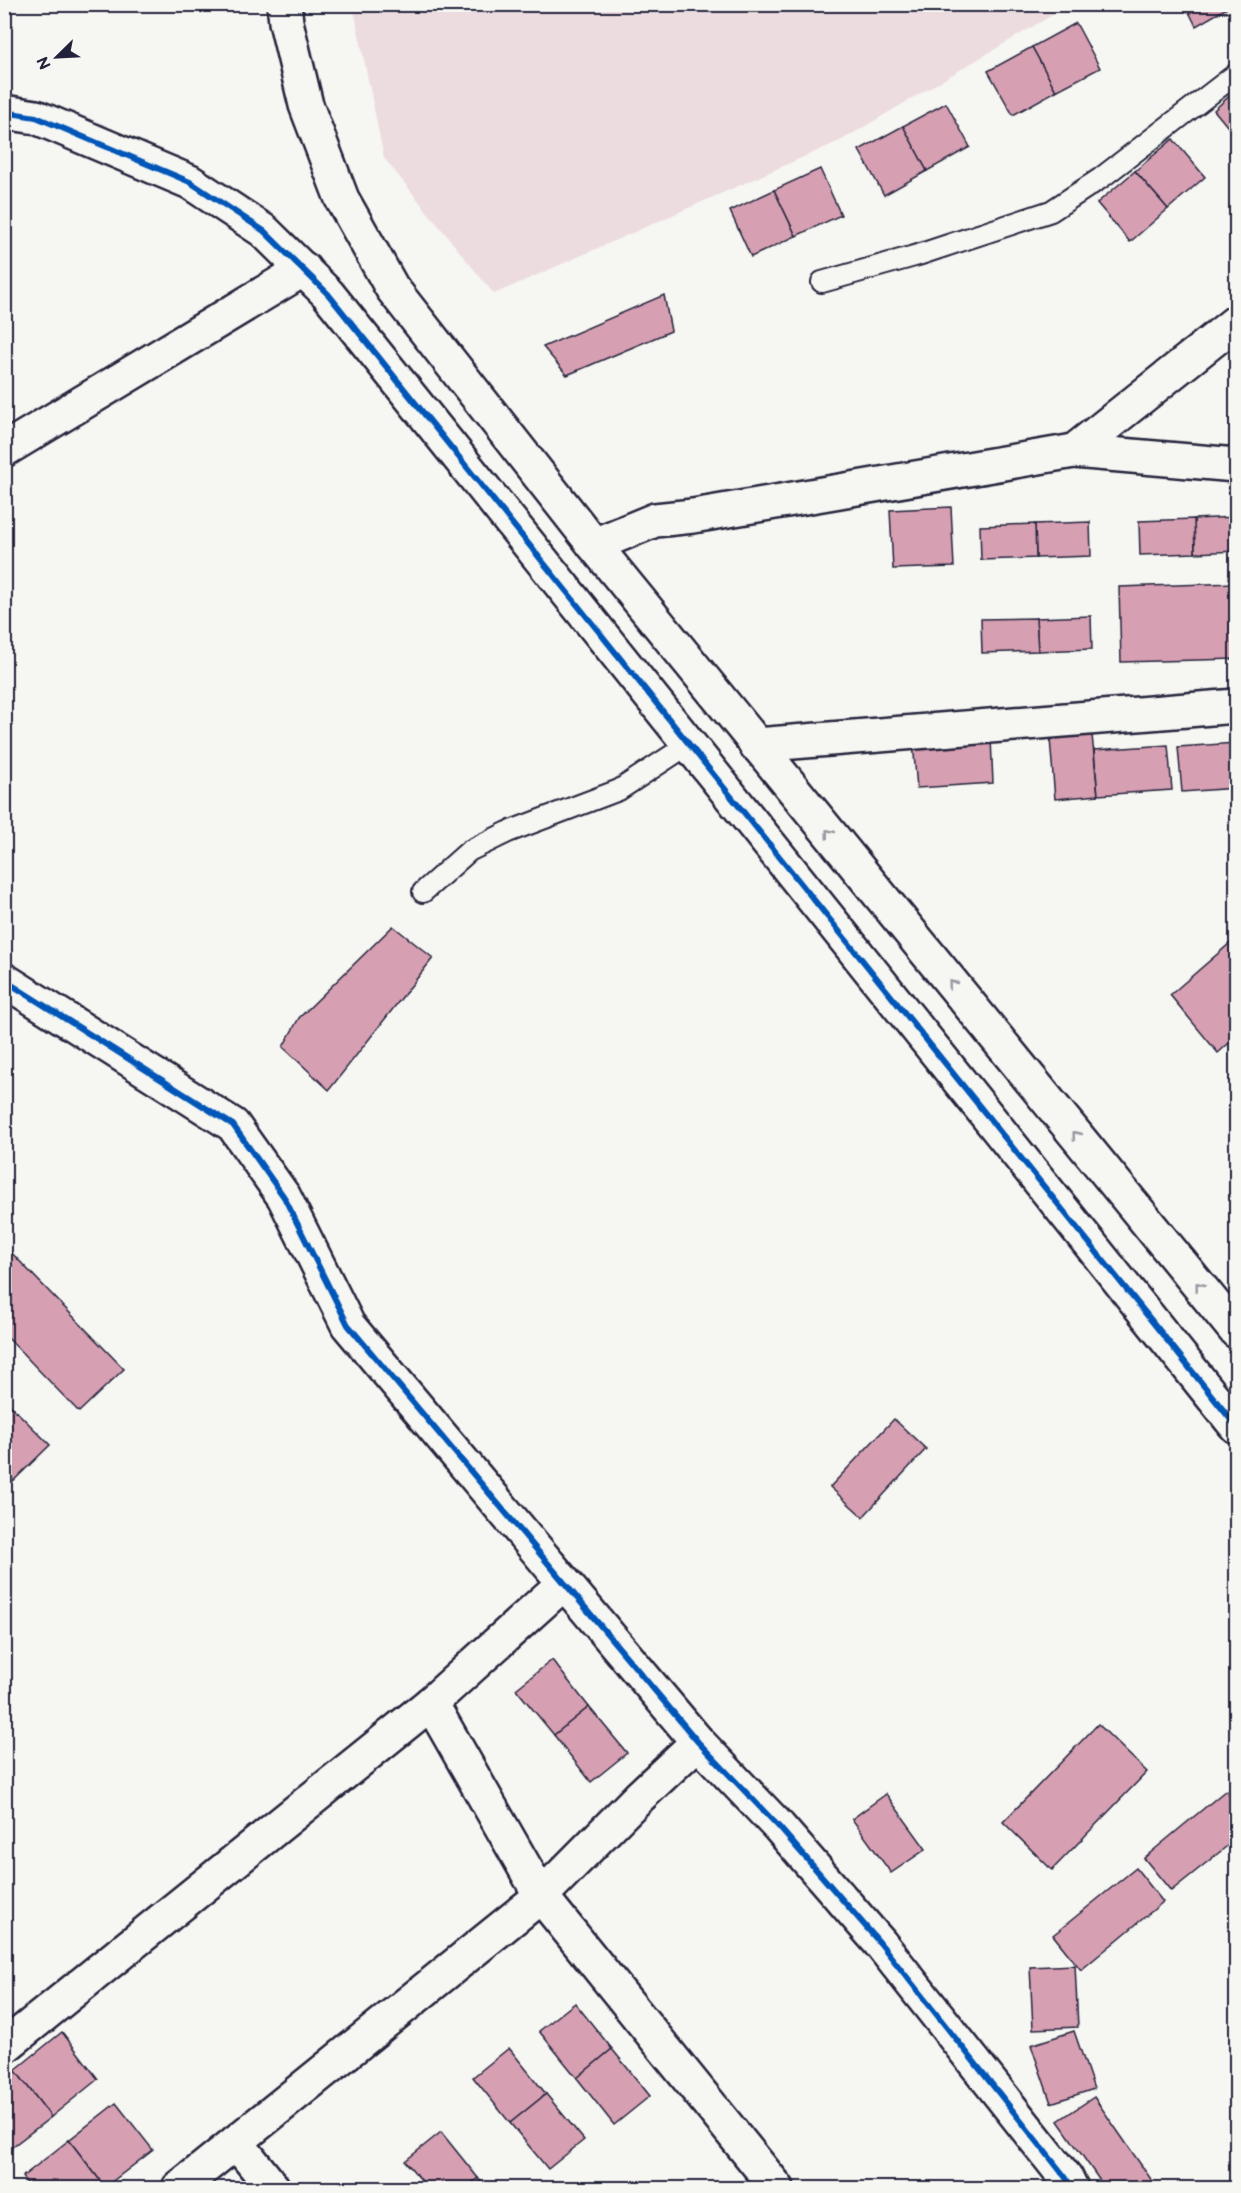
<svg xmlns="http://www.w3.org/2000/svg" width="1241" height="2193" font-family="'Balsamiq Sans',sans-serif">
	<rect width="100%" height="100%" fill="#f6f6f2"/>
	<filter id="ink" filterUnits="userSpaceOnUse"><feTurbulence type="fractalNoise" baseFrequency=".0167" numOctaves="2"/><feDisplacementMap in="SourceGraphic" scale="12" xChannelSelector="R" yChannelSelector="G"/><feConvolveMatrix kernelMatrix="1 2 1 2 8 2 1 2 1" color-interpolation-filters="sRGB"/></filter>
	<g filter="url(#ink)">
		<!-- built -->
		<polygon fill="#eddcdf" points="353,5 353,4 1069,5 842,140 494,294 384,158"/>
		<!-- building -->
		<g fill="#d79fb2" stroke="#22223b" stroke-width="1.5">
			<polygon points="1185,4 1234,4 1196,26"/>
			<polygon points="1076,23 1100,68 1056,91 1032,47"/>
			<polygon points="1032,47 1056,91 1013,115 988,71"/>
			<polygon points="1236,90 1236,137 1214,110"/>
			<polygon points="946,103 970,147 927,171 903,126"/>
			<polygon points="903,126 927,171 884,195 859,150"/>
			<polygon points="1173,139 1205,177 1168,209 1135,171"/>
			<polygon points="820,169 841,215 796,236 774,190"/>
			<polygon points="1135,171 1168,209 1130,242 1097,203"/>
			<polygon points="774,190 796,236 751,257 730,211"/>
			<polygon points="664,295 671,331 567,375 543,347"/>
			<polygon points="951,507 954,567 893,569 890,510"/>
			<polygon points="1236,517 1236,551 1195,553 1194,519"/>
			<polygon points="1194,519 1195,553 1140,555 1139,521"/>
			<polygon points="1090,522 1091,556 1036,558 1035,524"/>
			<polygon points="1035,524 1036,558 981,560 980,526"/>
			<polygon points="1236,583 1236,659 1121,662 1119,587"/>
			<polygon points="1091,616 1092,649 1038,651 1036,618"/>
			<polygon points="1036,618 1038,651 982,653 981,619"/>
			<polygon points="1092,735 1098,795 1055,799 1050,739"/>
			<polygon points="991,738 993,783 917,788 913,743"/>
			<polygon points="1236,743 1236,788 1182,792 1178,747"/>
			<polygon points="1168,745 1172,790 1098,795 1094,750"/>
			<polygon points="393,926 433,958 329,1090 283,1047 299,1018"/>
			<polygon points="1236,938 1236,1037 1218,1053 1170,995"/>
			<polygon points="4,1245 124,1369 79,1412 4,1334"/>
			<polygon points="6,1401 50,1445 4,1490 4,1402"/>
			<polygon points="894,1419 926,1449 863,1517 830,1487"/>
			<polygon points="552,1660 589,1707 554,1735 516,1689"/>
			<polygon points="589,1707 627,1753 591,1782 554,1735"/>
			<polygon points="1098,1724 1147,1772 1052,1870 1003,1822"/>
			<polygon points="1226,1790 1236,1803 1236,1839 1171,1891 1144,1858"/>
			<polygon points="886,1794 926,1849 891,1873 852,1819"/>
			<polygon points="1136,1868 1163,1902 1081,1970 1053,1935"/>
			<polygon points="1075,1965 1078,2027 1033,2029 1030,1967"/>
			<polygon points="575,2003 612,2049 577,2078 539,2031"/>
			<polygon points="1074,2031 1094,2089 1051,2103 1031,2045"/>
			<polygon points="62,2032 98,2079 51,2117 15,2070"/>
			<polygon points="509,2048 546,2094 510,2123 473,2077"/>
			<polygon points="612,2049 650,2096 614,2125 577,2078"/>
			<polygon points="15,2070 51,2117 4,2153 4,2078"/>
			<polygon points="546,2094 584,2140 548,2169 510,2123"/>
			<polygon points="1094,2097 1155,2185 1150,2188 1105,2188 1058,2121"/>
			<polygon points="116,2103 153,2150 105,2187 69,2140"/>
			<polygon points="441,2132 478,2178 466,2188 428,2188 405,2161"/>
			<polygon points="69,2140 105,2187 103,2188 31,2188 22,2177"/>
			<polygon points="478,2178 486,2188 466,2188"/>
		</g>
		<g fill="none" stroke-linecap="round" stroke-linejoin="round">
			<defs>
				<g id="lane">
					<polyline points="822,282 918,255 1051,211 1101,178 1236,74"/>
					<polyline points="423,892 469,851 508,832 619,790 689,744"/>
				</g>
				<g id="street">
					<polyline points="4,450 304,269"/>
					<polyline points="1074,451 1236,322"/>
					<polyline points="594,545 655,520 693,516 1074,451 1236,465"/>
					<polyline points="756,745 1236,706"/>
					<polyline points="4,980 233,1125 284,1197 348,1325 698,1742 779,1827 880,1943 1066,2178 1071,2188"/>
					<polyline points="431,1703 541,1896 777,2188"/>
					<polyline points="4,2047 431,1703 564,1583"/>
					<polyline points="236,2142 273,2188"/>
					<polyline points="179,2188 541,1896 638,1798 698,1742"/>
				</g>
				<g id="secondary">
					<polyline points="284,4 286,22 306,105 342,199 392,288 594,545 1236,1331"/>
					<polyline points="4,112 36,117 190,182 264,231 328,294 1236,1426"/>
				</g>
			</defs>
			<!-- lane casing -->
			<use href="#lane" stroke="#22223b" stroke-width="24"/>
			<!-- street casing -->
			<use href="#street" stroke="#22223b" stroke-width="38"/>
			<!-- secondary casing -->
			<use href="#secondary" stroke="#22223b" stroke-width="38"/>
			<!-- lane -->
			<use href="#lane" stroke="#f6f6f2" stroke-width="20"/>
			<!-- street -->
			<use href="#street" stroke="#f6f6f2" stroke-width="33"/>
			<!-- secondary -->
			<use href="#secondary" stroke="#f6f6f2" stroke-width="33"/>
			<defs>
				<g id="cycleway">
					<polyline points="4,112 36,117 190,182 264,231 328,294 1236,1426"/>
					<polyline points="4,980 233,1125 284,1197 348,1325 698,1742 779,1827 880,1943 1066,2178 1071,2188"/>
				</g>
			</defs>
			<!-- cycleway casing -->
			<use href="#cycleway" stroke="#f6f6f2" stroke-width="10"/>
			<!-- cycleway -->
			<use href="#cycleway" stroke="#0057b8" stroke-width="6"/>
		</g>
		<!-- one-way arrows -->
		<defs><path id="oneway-chevron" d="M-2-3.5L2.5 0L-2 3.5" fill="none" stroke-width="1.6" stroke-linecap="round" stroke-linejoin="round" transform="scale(1.5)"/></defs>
		<g stroke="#9797a0">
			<use href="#oneway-chevron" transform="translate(829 833) rotate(-129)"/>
			<use href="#oneway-chevron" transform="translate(952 984) rotate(-129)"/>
			<use href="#oneway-chevron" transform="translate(1076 1135) rotate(-129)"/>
			<use href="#oneway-chevron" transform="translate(1199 1286) rotate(-129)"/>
		</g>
	</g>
	<!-- margin -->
	<rect width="1241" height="2193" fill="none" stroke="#f6f6f2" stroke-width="24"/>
	<rect x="12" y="12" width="1217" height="2169" fill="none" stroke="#22223b" stroke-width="2" filter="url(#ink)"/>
	<!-- north arrow -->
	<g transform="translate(57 57) rotate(246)" stroke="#f6f6f2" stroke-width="4.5" paint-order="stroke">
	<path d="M0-4.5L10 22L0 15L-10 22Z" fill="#22223b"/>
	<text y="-9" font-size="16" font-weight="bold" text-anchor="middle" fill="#22223b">N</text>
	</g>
</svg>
